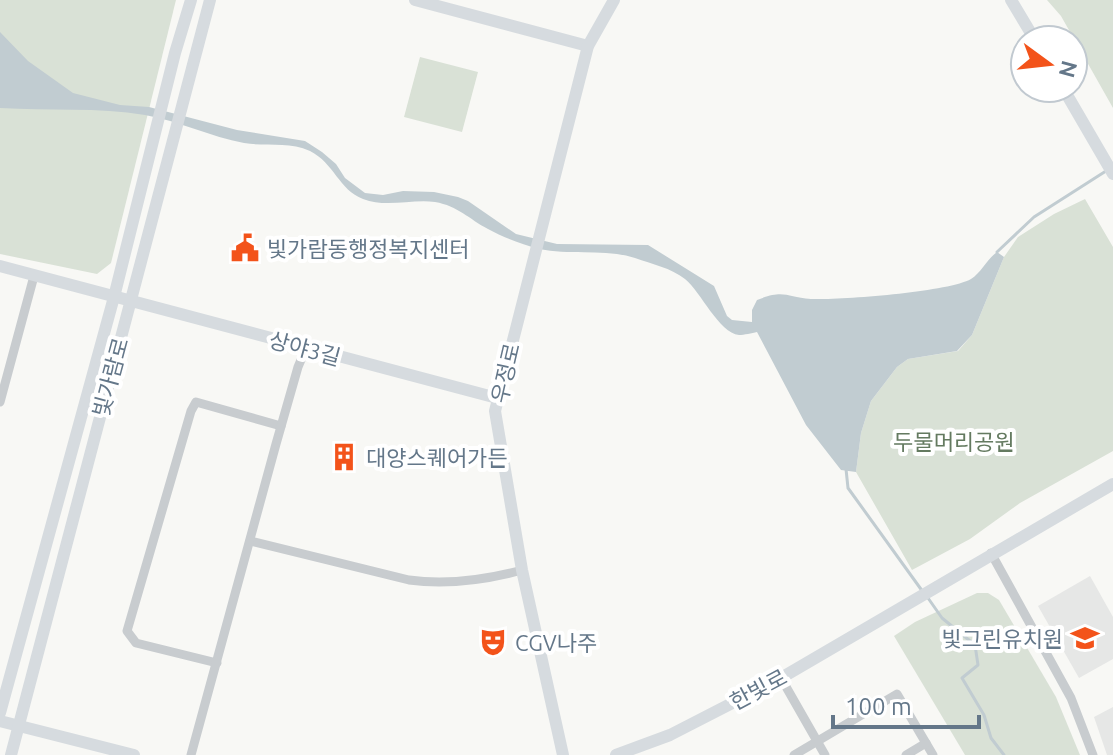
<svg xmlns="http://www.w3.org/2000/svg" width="1113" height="755" font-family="Ubuntu,'Noto Sans KR',sans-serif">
	<rect width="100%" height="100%" fill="#f8f8f5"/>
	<!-- built -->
	<g fill="#e6e7e6">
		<polygon points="1090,576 1113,617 1113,659 1079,678 1038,606"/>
		<polygon points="1113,707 1113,755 1107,755 1094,717"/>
	</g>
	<!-- green -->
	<g fill="#d9e1d6">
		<polygon points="0,0 176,0 111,263 97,274 0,254"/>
		<polygon points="1047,0 1113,0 1113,108 1061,16"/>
		<polygon points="420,57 478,72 462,132 404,117"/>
		<polygon points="1085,199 1113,247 1113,451 1020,503 970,539 912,570 856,472 861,433 871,401 897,367 908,359 958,351 972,335 1004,257 1018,237 1054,214"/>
		<polygon points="977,593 988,593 999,600 1056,697 1080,755 965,755 894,636 915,622"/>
	</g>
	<!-- water -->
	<path fill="#c1ccd1" d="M0 32 28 61 73 93 120 105 149 107 237 130 305 141 322 152 336 164 345 178 365 193 383 195 403 191 434 192 458 197 468 201 516 234 557 244 648 245 714 286 727 316 732 320 752 322V310L757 300C784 289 786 297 811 299 841 300 948 292 971 279 981 273 987 259 997 252L1004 257 972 335 957 351 908 359 897 367 871 401 861 433 856 472 841 470 806 425 757 332C752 333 744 335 739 335 719 333 701 292 685 279 671 268 652 264 635 258 604 248 571 256 539 249 522 244 504 238 488 229 469 219 458 206 435 202 411 199 386 208 363 199 339 190 334 163 310 151 288 141 267 147 244 143 211 137 179 121 145 115 98 107 48 111 0 108Z"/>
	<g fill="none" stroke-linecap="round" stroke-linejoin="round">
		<!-- stream -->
		<g stroke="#c1ccd1" stroke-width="3">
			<polyline points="997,252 1034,217 1106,171"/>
			<polyline points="846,469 848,488 923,592"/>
			<polyline points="928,598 942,618 975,645 978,665 962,678 984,715 991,738 1004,755"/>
		</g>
		<!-- street -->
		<g stroke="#c8cccf" stroke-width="9">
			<polyline points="0,402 34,276"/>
			<path d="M250 541 409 580C447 585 485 580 522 570"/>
			<polyline points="991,553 1071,698 1093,755"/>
			<polyline points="217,663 136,643 127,631 191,411 196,402 281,426"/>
			<polyline points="781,678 825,755"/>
			<polyline points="191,755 276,444 298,367 306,348"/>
			<polyline points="794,755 897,694 933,755"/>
			<polyline points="906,755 926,743"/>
		</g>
		<!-- secondary -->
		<g stroke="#d6dbdf" stroke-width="12">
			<polyline points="415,0 588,46"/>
			<polyline points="1011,0 1035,40"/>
			<polyline points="1063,88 1113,174"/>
			<polyline points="0,266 497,398"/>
			<polyline points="0,713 114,297 175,53 191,0"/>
			<polyline points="0,721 134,755"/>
			<polyline points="11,755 210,0"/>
			<polyline points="563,755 522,570 495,411 588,46 614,0"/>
			<polyline points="616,755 670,735 781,678 1113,484"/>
		</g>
	</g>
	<!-- icons -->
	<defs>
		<symbol id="civic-bare" viewBox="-9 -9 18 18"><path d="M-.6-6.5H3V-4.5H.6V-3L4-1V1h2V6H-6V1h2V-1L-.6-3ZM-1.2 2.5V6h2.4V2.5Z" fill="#f3531a" stroke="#fff" stroke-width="2.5" paint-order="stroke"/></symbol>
		<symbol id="building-bare" viewBox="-9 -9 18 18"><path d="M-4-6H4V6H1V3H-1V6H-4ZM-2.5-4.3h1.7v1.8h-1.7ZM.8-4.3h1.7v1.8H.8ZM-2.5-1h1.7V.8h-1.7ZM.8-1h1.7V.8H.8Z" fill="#f3531a" stroke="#fff" stroke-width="2.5" paint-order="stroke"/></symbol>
		<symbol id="school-bare" viewBox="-9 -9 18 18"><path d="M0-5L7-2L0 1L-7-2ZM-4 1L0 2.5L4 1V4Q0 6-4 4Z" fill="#f3531a" stroke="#fff" stroke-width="2.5" paint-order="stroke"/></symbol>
		<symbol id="theatre-bare" viewBox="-9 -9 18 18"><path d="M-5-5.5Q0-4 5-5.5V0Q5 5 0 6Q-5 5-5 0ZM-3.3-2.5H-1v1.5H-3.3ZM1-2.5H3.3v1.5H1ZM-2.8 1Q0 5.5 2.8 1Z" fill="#f3531a" stroke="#fff" stroke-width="2.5" paint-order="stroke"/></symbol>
	</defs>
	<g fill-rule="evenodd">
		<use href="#civic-bare" x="225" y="228" width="40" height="40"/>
		<use href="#building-bare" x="324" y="437" width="40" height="40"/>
		<use href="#school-bare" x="1065" y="618" width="40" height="40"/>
		<use href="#theatre-bare" x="473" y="622" width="40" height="40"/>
	</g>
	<g text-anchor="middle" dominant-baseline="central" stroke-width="8" stroke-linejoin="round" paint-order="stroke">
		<!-- poi labels -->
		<g font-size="22" fill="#647789" stroke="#fff" text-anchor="start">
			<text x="267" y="248">빛가람동행정복지센터</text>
			<text x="366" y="457">대양스퀘어가든</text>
			<text x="1063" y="638" text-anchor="end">빛그린유치원</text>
			<text x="515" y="642">CGV나주</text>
		</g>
		<!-- street labels -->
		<g font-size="22" fill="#647789" stroke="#fff">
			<text transform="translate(305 348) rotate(15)">상야3길</text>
			<text transform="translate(505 373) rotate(-77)">우정로</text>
			<text transform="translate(110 377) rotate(-75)">빛가람로</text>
			<text transform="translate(758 689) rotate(-28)">한빛로</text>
		</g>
		<!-- park labels -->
		<g font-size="22" fill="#647a60" stroke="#fff">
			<text x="954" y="441">두물머리공원</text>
		</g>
	</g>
	<!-- north arrow -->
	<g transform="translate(1049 64) rotate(105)"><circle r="38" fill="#ffffff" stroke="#c1c9d0" stroke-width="2"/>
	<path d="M0-6L14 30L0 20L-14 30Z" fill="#f3531a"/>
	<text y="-12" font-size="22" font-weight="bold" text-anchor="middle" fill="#647789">N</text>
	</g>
	<!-- scale -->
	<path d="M833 715v12h146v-12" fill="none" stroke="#647789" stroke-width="4"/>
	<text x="845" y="715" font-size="24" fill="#647789" stroke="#ffffff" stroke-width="6" paint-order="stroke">100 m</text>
</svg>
